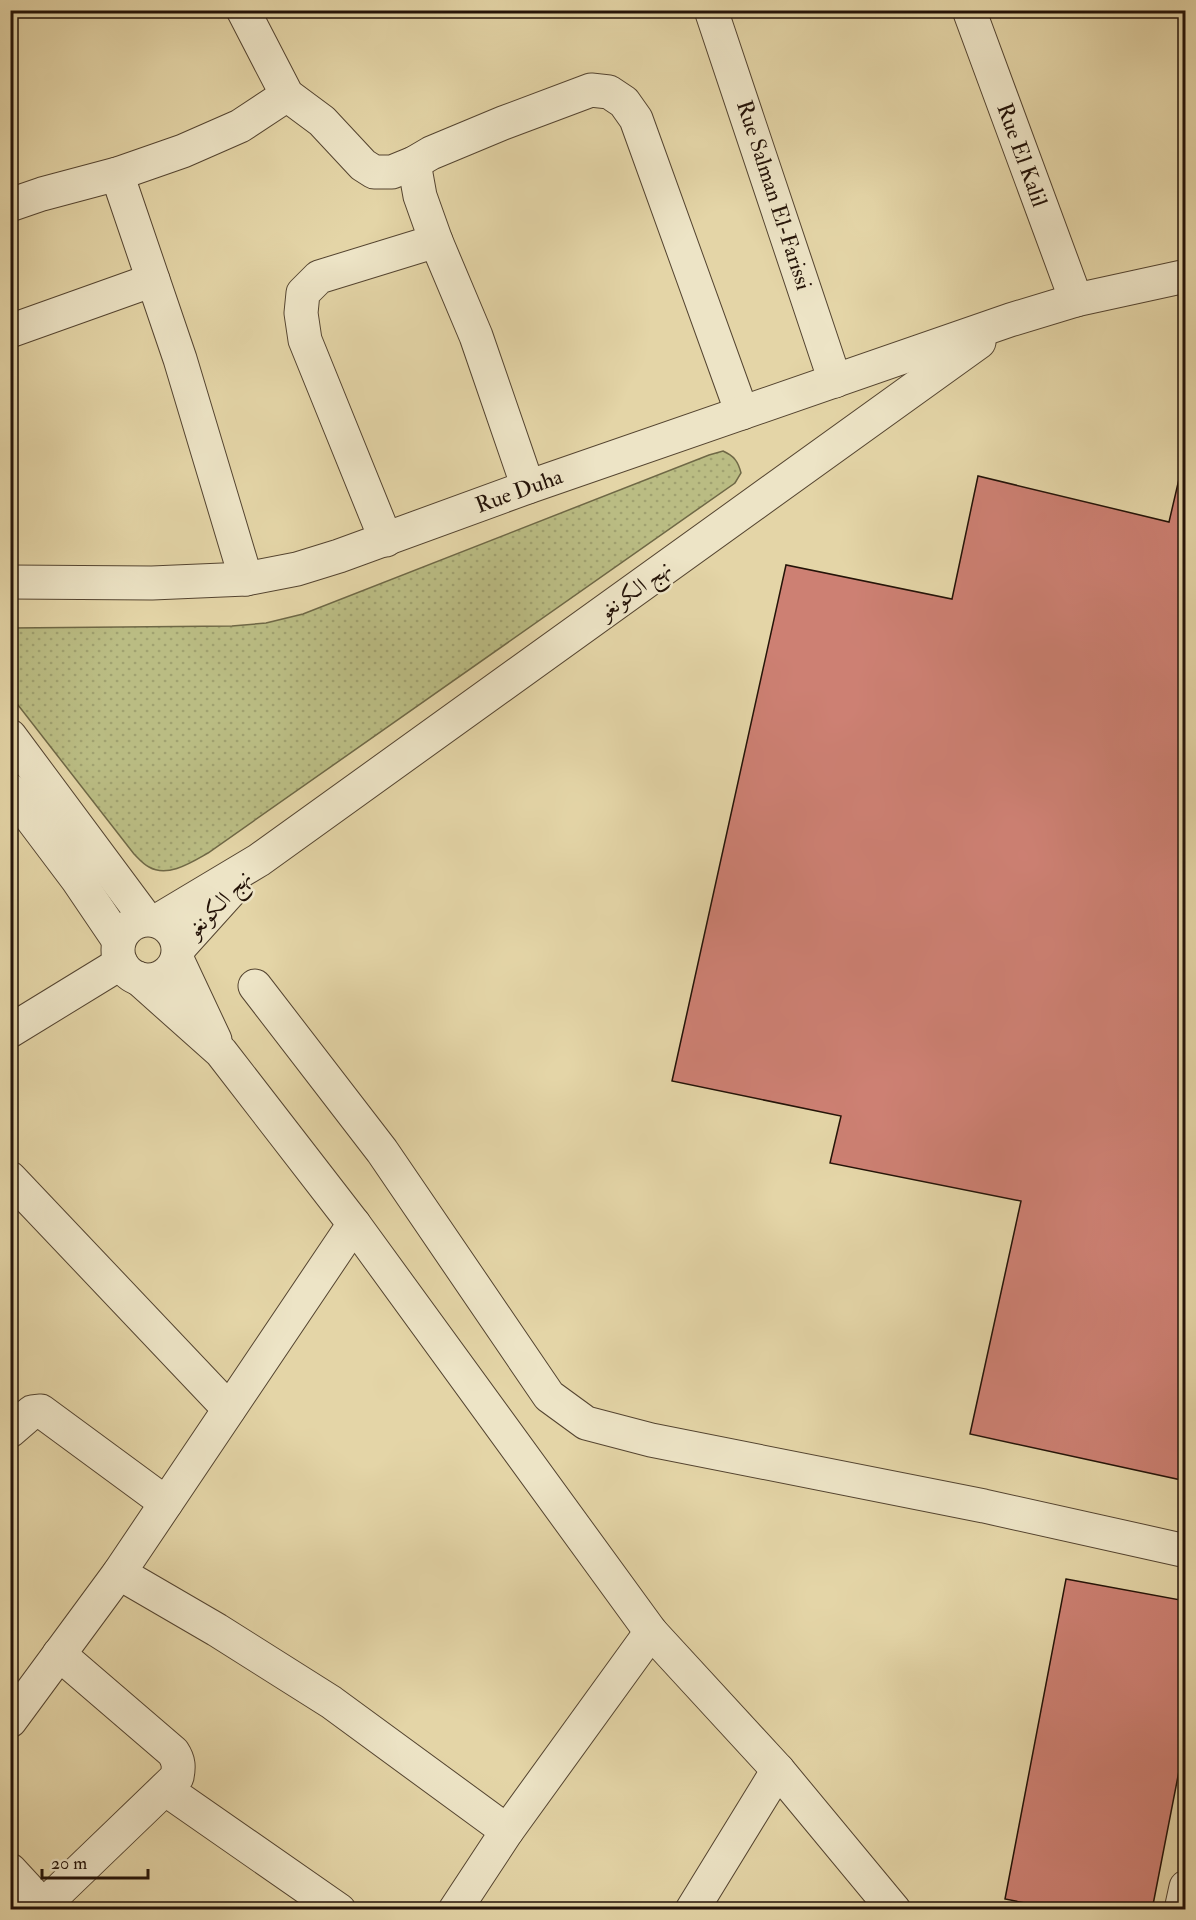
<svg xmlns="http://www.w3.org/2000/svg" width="1196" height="1920" font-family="'IM FELL Double Pica',Amiri,serif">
	<defs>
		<pattern id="grass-dots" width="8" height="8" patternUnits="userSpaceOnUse" patternTransform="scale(1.5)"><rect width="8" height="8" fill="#babc83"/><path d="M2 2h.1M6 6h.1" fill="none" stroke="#a0a170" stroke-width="1.8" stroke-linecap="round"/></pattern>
	</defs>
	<rect width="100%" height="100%" fill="#e4d5a7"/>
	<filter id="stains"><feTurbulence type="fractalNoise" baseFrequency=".00333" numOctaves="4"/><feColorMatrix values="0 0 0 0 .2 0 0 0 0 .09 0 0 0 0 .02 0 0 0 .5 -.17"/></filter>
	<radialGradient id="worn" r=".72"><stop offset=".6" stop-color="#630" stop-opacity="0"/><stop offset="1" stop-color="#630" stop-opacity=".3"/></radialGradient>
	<!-- grass -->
	<path fill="url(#grass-dots)" stroke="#6f6846" stroke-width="1.5" d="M723 451C734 456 738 461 741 473L735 483 208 853C192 862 168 878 149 867 143 864 138 858 134 854L11 696V628L232 626 266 623 303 614 709 455Z"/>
	<!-- building -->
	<g fill="#cd8073" stroke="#241308" stroke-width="1.5">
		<polygon points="1186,449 1186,1481 970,1434 1021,1201 830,1163 841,1116 672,1081 786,565 952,599 978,476 1169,522"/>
		<polygon points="1066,1579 1186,1601 1186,1735 1152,1910 1060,1910 1005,1899"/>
	</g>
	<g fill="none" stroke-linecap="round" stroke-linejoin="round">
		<defs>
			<g id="minor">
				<polyline points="243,10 287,95 322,121 363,165 374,172 392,172 414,163 431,153 503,123 591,90 609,92 624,102 636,119 742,413"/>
				<polyline points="711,10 835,381"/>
				<polyline points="969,10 1076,300"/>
				<polyline points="414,163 420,196 436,241 476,336 528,487"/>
				<polyline points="117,174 180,359 246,579"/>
				<polyline points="10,205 42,194 117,174 183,151 240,126 287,95"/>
				<polyline points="10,331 153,280"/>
				<polyline points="386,540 305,340 301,313 303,293 319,277 436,241"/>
				<polyline points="10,582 152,583 246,579 297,569 339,556 528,487 1010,320 1076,300 1186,276"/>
				<polyline points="10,736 146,919"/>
				<polyline points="10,790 77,879 119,941"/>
				<circle cx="148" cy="950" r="30"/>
				<polyline points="157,921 259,860 979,342"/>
				<polyline points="179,948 234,887"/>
				<polyline points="177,959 215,1040"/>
				<polyline points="138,978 221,1052 354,1224 651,1632 778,1770 894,1910"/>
				<polyline points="255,986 382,1151 549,1396 586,1423 651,1440 984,1506 1186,1551"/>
				<polyline points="10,1031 121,963"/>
				<polyline points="10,1178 229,1409"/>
				<polyline points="10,1431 32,1412 41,1411 166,1503"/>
				<polyline points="119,1573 217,1630 331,1702 507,1831"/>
				<polyline points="10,1721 119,1573 354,1224"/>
				<polyline points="165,1789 339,1910"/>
				<polyline points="10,1870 47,1910"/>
				<path d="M43 1906 177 1777C179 1767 179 1761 173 1752L59 1654"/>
				<polyline points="455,1910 507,1831 651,1632"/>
				<polyline points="692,1910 778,1770"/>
				<polyline points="1181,1910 1186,1887"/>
			</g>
		</defs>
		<!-- minor casing -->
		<use href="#minor" stroke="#544430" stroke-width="35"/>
		<!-- minor -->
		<use href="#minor" stroke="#ede4c6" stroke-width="33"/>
	</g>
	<g text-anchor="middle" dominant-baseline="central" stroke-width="5" stroke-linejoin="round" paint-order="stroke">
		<!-- street labels -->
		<g font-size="22" fill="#241308" stroke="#ede4c6">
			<text transform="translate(1022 155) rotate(70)">Rue El Kalil</text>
			<text transform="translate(774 195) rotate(72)">Rue Salman El-Farissi</text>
			<text transform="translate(519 491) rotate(-20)">Rue Duha</text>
			<text transform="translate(635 590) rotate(-36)">نهج الكونغو</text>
			<text transform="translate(219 904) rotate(-47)">نهج الكونغو</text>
		</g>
	</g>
	<!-- margin -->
	<rect width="1196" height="1920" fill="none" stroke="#e4d5a7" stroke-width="36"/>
	<rect x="12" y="12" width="1172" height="1896" fill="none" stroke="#241308" stroke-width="3"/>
	<rect x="18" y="18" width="1160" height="1884" fill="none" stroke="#241308" stroke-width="1.5"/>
	<!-- scale -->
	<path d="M42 1869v9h106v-9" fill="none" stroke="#241308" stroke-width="3"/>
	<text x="51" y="1869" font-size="18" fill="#241308" stroke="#ede4c6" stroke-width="4.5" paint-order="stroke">20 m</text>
	<rect width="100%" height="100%" filter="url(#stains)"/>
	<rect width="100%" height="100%" fill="url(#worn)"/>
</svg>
